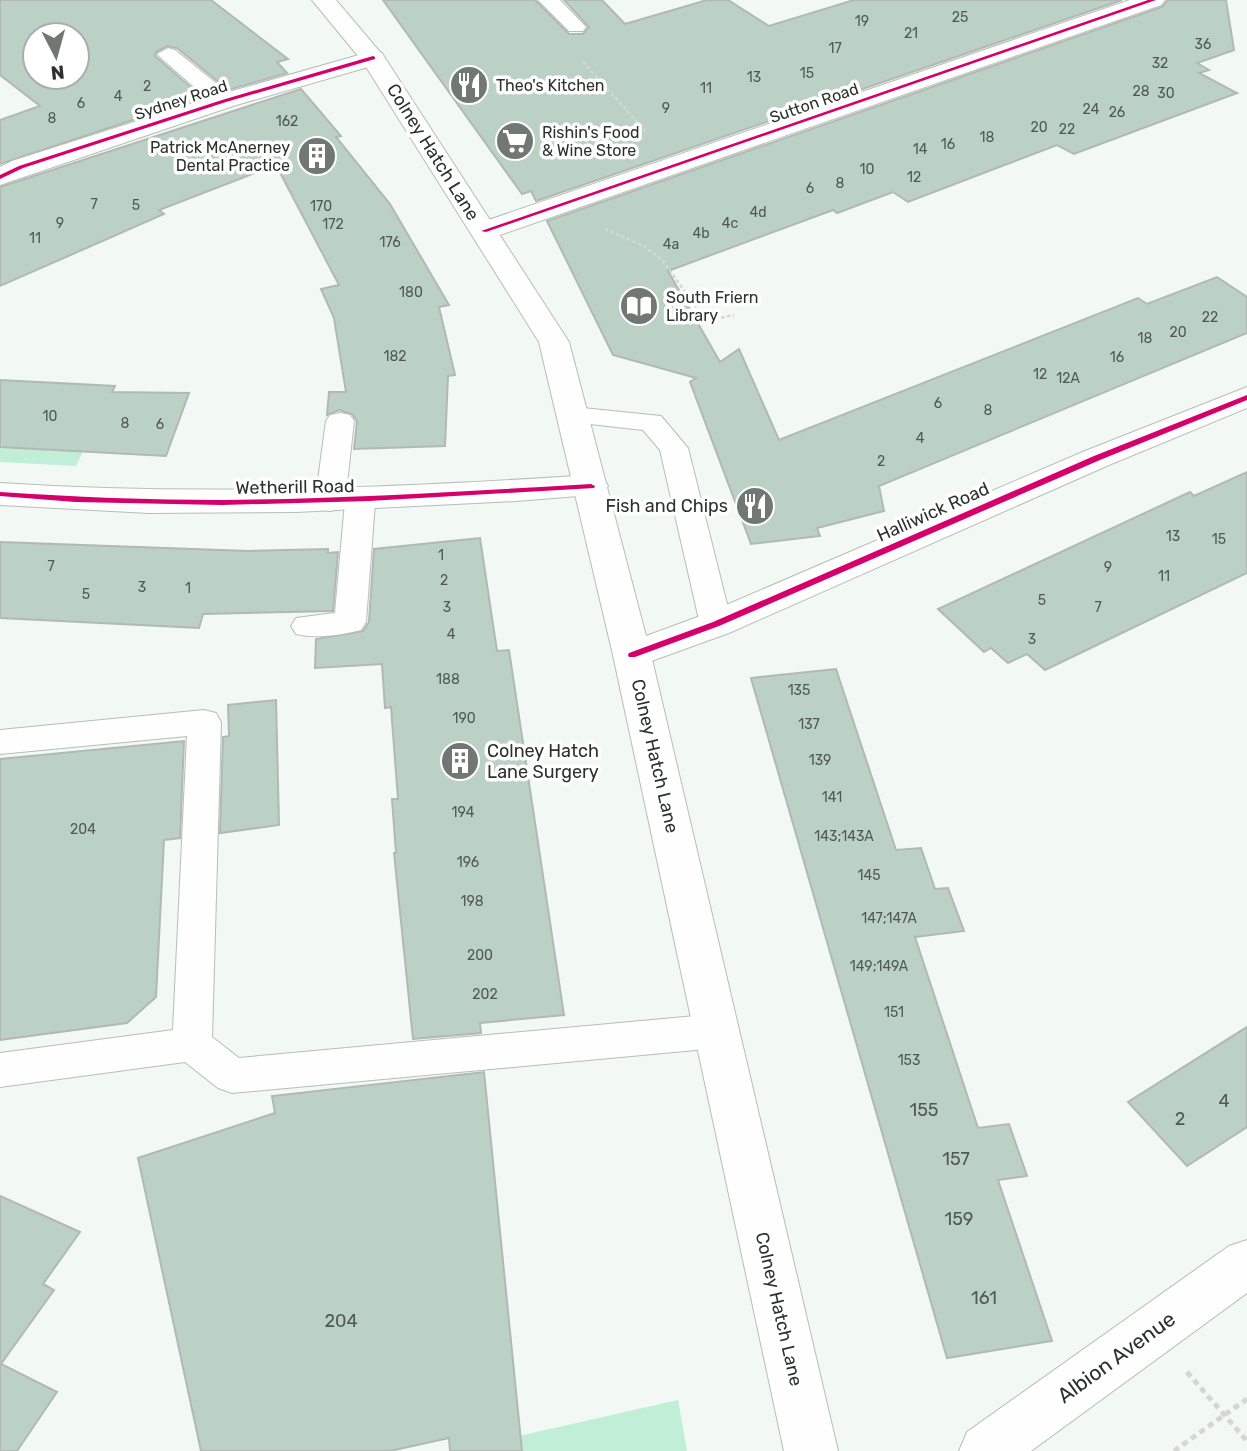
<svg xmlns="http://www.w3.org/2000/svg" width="1247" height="1451" font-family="Rubik,sans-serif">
	<rect width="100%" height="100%" fill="#f2f8f4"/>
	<!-- green -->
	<g fill="#c0eed6">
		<polygon points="0,447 83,452 76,466 0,462"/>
		<polygon points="678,1400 687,1451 511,1451 510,1438"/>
	</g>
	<!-- building -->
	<g fill="#bcd1c6" stroke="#b2b8b4" stroke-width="2" fill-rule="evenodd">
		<path d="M0 0H211L288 59 277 62 287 73 228 90 177 48 167 46 156 52 155 56 202 97 0 164V120L40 106 0 75ZM35 35H77V77H35Z"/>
		<polygon points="383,0 535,0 569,34 583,34 589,27 564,0 602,0 625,24 707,0 728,0 769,26 854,0 1122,0 536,201 531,191 522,194"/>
		<polygon points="1168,0 1226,0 1234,50 1197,63 1209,70 1199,73 1237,93 1074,154 1057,145 908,202 893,192 837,213 833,210 668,271 720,362 739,349 779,440 1138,298 1147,304 1217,277 1247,297 1247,333 879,486 884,511 817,528 820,536 751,544 690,382 696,378 613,355 547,221 1162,7"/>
		<polygon points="301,89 341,136 336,137 390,204 449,305 439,307 455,375 448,376 445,446 354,449 357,421 352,414 339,410 327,415 329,392 346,392 334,318 321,289 339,285 276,165 159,210 164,214 0,286 0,187"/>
		<polygon points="0,380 115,386 112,392 189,393 166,456 0,447"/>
		<polygon points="1247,472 1247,573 1045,670 1027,654 1008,663 991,648 984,652 938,609 1190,492 1194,496"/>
		<polygon points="480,538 497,651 509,650 564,1015 480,1023 481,1033 413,1039 394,853 396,853 392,799 398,799 391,707 385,708 382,664 315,668 316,639 363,631 369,622 374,549"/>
		<polygon points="0,542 248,551 328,549 328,553 338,552 333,611 203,614 199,628 0,618"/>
		<polygon points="836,669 896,850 921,848 935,889 948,888 964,931 915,937 978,1128 1009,1124 1027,1176 998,1180 1052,1341 947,1358 751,678"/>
		<polygon points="276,700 279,825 220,833 223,737 229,736 228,705"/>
		<polygon points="184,741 180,838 164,840 156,997 127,1023 0,1040 0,759"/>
		<polygon points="1247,1027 1247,1127 1187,1166 1128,1102"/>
		<polygon points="484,1072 522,1451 450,1451 449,1438 390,1451 201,1451 138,1158 275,1113 272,1096"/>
		<polygon points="0,1196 80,1232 43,1284 54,1290 1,1364 57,1392 17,1451 0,1451"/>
	</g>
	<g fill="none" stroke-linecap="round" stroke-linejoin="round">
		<defs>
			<g id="lane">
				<polygon points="538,0 560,0 586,27 583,31 569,31"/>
				<polygon points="168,48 175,50 232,96 235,101 232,106 216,106 161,58 157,54"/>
				<polygon points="573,407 661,416 688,448 732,624 727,632 716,635 705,632 700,624 660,450 643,430 563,421 559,415 563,409"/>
				<polygon points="340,413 350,415 354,421 345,502 340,509 330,511 320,509 315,502 326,421 330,415"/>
				<path d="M360 493 370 495 375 502 366 622 361 630C341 635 316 639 296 634L291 626 296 618 335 613 345 502 350 495Z"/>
				<polygon points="204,710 216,713 221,722 212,1037 239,1058 717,1014 731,1019 736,1031 731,1043 717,1048 232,1093 218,1088 185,1062 0,1087 0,1053 173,1030 187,736 0,754 0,730"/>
			</g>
			<g id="street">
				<polygon points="1130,0 1165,0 1161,5 494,237 484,239 474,237 470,231 474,225"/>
				<polygon points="373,51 382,53 385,58 382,63 233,106 0,185 0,167 12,161 215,96"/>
				<polygon points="1247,387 1247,408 1109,465 729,633 632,668 619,664 613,655 619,646 703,615 1085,451"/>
				<path d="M591 475 603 478 608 486 603 494 516 501 296 512 149 513 0 505V483C198 496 394 488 591 475Z"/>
				<polygon points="1247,1240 1247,1293 1031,1451 959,1451 967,1432 1229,1246"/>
			</g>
			<polygon id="secondary" points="312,0 336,0 385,58 569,342 651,655 838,1451 784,1451 613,655 539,342 363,62"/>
		</defs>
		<!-- lane casing -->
		<use href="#lane" stroke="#b8bdba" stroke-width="2"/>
		<!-- street casing -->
		<use href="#street" stroke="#b8bdba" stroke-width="2"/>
		<!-- secondary casing -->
		<use href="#secondary" stroke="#b8bdba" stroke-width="2"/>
		<!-- path-far1 -->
		<g stroke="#d4d7d5" stroke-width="2.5" stroke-dasharray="3.5 2.5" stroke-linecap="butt">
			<polyline points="583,62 648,134"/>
			<polyline points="605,229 644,246 663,261 706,321 734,315"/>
		</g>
		<!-- path -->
		<g stroke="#d4d7d5" stroke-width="5" stroke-dasharray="6 4.5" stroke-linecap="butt">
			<polyline points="1187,1372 1247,1441"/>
			<polyline points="1174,1451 1247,1399"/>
		</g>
		<!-- lane -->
		<use href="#lane" fill="#fdfefd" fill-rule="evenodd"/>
		<!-- street -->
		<use href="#street" fill="#fdfefd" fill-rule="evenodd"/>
		<!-- secondary -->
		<use href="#secondary" fill="#fdfefd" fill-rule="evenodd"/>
		<defs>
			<g id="cycleway">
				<polygon points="1148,0 1156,0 486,232 481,231"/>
				<polygon points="373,56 375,57 375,59 226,102 23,168 0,179 0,175 19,166 222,100"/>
				<polygon points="1247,395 1247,400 1100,460 719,626 635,657 629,657 628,655 629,653 713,622 1094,456"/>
				<path d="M591 484 595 486 594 488 369 501 222 505 75 502 0 496V492C74 497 149 500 224 500 346 499 469 491 591 484Z"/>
			</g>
		</defs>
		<!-- cycleway casing -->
		<use href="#cycleway" stroke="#fff" stroke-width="4"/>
		<!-- cycleway -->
		<use href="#cycleway" fill="#d6006c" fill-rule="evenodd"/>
	</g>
	<!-- icons -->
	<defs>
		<symbol id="restaurant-disc" viewBox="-11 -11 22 22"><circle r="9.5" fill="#717773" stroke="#fff"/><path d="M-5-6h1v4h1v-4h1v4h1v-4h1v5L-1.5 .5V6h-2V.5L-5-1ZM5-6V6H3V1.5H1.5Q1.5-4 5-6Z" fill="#fff"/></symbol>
		<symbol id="supermarket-disc" viewBox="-11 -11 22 22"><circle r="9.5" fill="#717773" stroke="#fff"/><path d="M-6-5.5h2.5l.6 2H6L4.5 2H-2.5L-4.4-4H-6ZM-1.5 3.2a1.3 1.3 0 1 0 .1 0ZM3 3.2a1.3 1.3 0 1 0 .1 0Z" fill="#fff"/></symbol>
		<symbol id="building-disc" viewBox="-11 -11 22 22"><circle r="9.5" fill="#717773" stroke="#fff"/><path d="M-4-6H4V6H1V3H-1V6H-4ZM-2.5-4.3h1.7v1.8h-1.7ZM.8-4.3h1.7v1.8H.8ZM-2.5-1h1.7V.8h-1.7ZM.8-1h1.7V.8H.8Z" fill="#fff"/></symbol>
		<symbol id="library-disc" viewBox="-11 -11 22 22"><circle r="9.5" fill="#717773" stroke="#fff"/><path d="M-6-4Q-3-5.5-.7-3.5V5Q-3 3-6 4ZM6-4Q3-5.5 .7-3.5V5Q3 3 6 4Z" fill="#fff"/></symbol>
	</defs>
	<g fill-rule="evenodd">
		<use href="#restaurant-disc" x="447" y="63" width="44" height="44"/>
		<use href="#supermarket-disc" x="493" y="119" width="44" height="44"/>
		<use href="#building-disc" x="295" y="134" width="44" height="44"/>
		<use href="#library-disc" x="617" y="284" width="44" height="44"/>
		<use href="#restaurant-disc" x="733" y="484" width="44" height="44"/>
		<use href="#building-disc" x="438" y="739" width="44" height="44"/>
	</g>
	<g text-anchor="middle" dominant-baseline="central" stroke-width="7" stroke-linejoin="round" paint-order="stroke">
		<!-- number labels -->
		<g font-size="14" fill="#505954">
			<text x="960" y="17">25</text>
			<text x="862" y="21">19</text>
			<text x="911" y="33">21</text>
			<text x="1203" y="44">36</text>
			<text x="835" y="48">17</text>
			<text x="1160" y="63">32</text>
			<text x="807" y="73">15</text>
			<text x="754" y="77">13</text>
			<text x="147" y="86">2</text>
			<text x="706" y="88">11</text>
			<text x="1141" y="91">28</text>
			<text x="1166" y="93">30</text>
			<text x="118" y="96">4</text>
			<text x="81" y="103">6</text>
			<text x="666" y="108">9</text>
			<text x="1091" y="109">24</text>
			<text x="1117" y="112">26</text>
			<text x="52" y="118">8</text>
			<text x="287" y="121">162</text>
			<text x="1039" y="127">20</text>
			<text x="1067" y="129">22</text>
			<text x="987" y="137">18</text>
			<text x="948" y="144">16</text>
			<text x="920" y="149">14</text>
			<text x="867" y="169">10</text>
			<text x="914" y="177">12</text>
			<text x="840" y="183">8</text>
			<text x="810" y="188">6</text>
			<text x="94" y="204">7</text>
			<text x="136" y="205">5</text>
			<text x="321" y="206">170</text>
			<text x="758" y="212">4d</text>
			<text x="60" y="223">9</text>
			<text x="730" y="223">4c</text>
			<text x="333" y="224">172</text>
			<text x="701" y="233">4b</text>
			<text x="35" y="238">11</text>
			<text x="390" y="242">176</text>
			<text x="671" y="244">4a</text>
			<text x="411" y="292">180</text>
			<text x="1210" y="317">22</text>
			<text x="1178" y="332">20</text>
			<text x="1145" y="338">18</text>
			<text x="395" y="356">182</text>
			<text x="1117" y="357">16</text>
			<text x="1040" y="374">12</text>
			<text x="1068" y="378">12A</text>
			<text x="938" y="403">6</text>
			<text x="988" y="410">8</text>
			<text x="50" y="416">10</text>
			<text x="125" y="423">8</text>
			<text x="160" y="424">6</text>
			<text x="920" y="438">4</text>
			<text x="881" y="461">2</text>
			<text x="1173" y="536">13</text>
			<text x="1219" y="539">15</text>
			<text x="441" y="555">1</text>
			<text x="51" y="566">7</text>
			<text x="1108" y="567">9</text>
			<text x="1164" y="576">11</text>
			<text x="444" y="580">2</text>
			<text x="142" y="587">3</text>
			<text x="188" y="588">1</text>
			<text x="86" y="594">5</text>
			<text x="1042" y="600">5</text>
			<text x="447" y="607">3</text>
			<text x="1098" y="607">7</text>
			<text x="451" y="634">4</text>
			<text x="1032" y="639">3</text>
			<text x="448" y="679">188</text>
			<text x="799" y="690">135</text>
			<text x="464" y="718">190</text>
			<text x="809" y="724">137</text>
			<text x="820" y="760">139</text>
			<text x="832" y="797">141</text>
			<text x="463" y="812">194</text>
			<text x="83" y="829">204</text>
			<text x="844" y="836">143;143A</text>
			<text x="468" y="862">196</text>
			<text x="869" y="875">145</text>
			<text x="472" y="901">198</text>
			<text x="889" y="918">147;147A</text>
			<text x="480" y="955">200</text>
			<text x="879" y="966">149;149A</text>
			<text x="485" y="994">202</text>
			<text x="894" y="1012">151</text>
			<text x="909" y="1060">153</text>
		</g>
		<!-- far-poi labels -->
		<g font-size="16" fill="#2c312e" stroke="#fff" text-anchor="start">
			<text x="496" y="85">Theo's Kitchen</text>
			<text x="542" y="132">Rishin's Food<tspan x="542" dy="18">&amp; Wine Store</tspan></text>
			<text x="290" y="147" text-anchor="end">Patrick McAnerney<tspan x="290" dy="18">Dental Practice</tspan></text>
			<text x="666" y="297">South Friern<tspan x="666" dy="18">Library</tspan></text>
		</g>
		<!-- far-street labels -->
		<g font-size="16" fill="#2c312e" stroke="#fff">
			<text transform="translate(181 100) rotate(-18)">Sydney Road</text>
			<text transform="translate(814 103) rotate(-19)">Sutton Road</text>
		</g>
		<!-- street labels -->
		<g font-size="18" fill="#2c312e" stroke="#fff">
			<text transform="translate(433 152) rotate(58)">Colney Hatch Lane</text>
			<text transform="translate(295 487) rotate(-1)">Wetherill Road</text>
			<text transform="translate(933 512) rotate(-24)">Halliwick Road</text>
			<text transform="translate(655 756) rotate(77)">Colney Hatch Lane</text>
			<text transform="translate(779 1309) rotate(77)">Colney Hatch Lane</text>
		</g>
		<!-- poi labels -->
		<g font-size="18" fill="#2c312e" stroke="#fff" text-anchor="end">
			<text x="728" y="506">Fish and Chips</text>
			<text x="487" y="751" text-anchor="start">Colney Hatch<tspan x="487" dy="21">Lane Surgery</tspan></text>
		</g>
		<!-- near-number labels -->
		<g font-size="18" fill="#505954">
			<text x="1224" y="1101">4</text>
			<text x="924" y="1110">155</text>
			<text x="1180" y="1119">2</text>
			<text x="956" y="1159">157</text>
			<text x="959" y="1219">159</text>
			<text x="984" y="1298">161</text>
			<text x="341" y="1321">204</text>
		</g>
		<!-- near-street labels -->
		<g font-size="21" fill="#2c312e" stroke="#fff">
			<text transform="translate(1116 1357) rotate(-36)">Albion Avenue</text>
		</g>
	</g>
	<!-- north arrow -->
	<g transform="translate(56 56) rotate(174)"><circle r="33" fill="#ffffff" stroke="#abadab" stroke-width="2"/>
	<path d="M0-5L12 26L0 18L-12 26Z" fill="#717773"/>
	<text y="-10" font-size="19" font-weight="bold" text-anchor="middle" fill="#2c312e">N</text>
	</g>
</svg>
